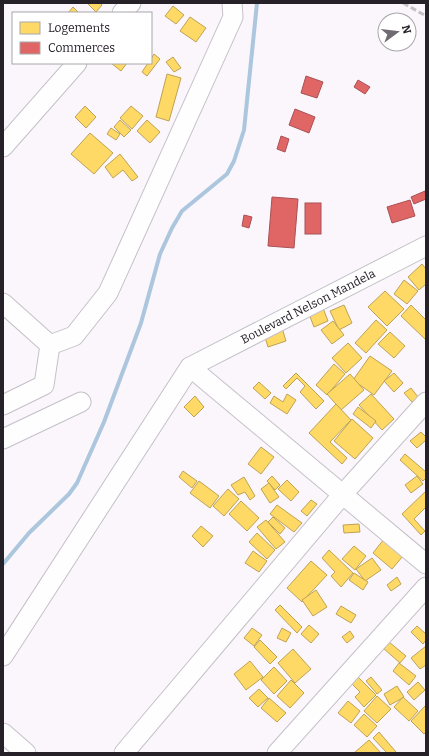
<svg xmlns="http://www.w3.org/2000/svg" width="429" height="756" font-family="Bitter,serif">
	<rect width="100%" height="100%" fill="#faf6fc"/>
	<!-- homes -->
	<g fill="#ffd966" stroke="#bea254">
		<polygon points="87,3 100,3 102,5 96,12"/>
		<polygon points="173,6 184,15 176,24 165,16"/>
		<polygon points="73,7 79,13 68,13"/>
		<polygon points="190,17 206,28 196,42 180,31"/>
		<polygon points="154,54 160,59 147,76 142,72 148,63 151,63 151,59"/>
		<polygon points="173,57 181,68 174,72 166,62"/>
		<polygon points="111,63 127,63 121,71"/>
		<polygon points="167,74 181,78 169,121 156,117"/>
		<polygon points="85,106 96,117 86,128 75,117"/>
		<polygon points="131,106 143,116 132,129 120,118"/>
		<polygon points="120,120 131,130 124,137 114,127"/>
		<polygon points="147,120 160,132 150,143 137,131"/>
		<polygon points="111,128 120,134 116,140 107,134"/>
		<polygon points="90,133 113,153 94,174 71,154"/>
		<polygon points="120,154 138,177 132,181 123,170 113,178 105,167"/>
		<polygon points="422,264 426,269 426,284 419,290 408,277"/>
		<polygon points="404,280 418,291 407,304 394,294"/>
		<polygon points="385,291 404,309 387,326 368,307"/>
		<polygon points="344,305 352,323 339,330 330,311"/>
		<polygon points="411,305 426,320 426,340 401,316"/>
		<polygon points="323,308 328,321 314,327 309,314"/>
		<polygon points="376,320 387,330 366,353 355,343"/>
		<polygon points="333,321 344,335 332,344 321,330"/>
		<polygon points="282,328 286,341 268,347 264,334"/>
		<polygon points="390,332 405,346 394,358 378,344"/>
		<polygon points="348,343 362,358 346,373 332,358"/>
		<polygon points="370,356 392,371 374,395 353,380"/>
		<polygon points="334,364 345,374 327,395 316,385"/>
		<polygon points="296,373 324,401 316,409 300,392 305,386 297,378 286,389 283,386"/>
		<polygon points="394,373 403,383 394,392 384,381"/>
		<polygon points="350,374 364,390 341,410 327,394"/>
		<polygon points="259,382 271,393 265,399 253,388"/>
		<polygon points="411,388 418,397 412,402 404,393"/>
		<polygon points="287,394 296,400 287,414 270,403 274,396 283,402"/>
		<polygon points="371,394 394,419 382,430 359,405"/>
		<polygon points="195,396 204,407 194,417 184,407"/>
		<polygon points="336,404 351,420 330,442 347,458 342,464 309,433"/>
		<polygon points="358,407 376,421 371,428 353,414"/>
		<polygon points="352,419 373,438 355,459 334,441"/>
		<polygon points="421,432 426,437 426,440 417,448 410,441"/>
		<polygon points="261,447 274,457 261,474 248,464"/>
		<polygon points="405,454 426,472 426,478 423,481 400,460"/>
		<polygon points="183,471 197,481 192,488 179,477"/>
		<polygon points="272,476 280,485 275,490 267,481"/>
		<polygon points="417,476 423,484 411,493 405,485"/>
		<polygon points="244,477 255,496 250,500 245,492 238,495 231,485"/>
		<polygon points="287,480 299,492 291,501 278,489"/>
		<polygon points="199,481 219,496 210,508 190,493"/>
		<polygon points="269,483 279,497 270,503 261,489"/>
		<polygon points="228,489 239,499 224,516 213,506"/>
		<polygon points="426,491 426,507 414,519 425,531 421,535 402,514"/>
		<polygon points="311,500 317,504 307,516 301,511"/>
		<polygon points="241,501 259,518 247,531 229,514"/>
		<polygon points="277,505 302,523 294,532 270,514"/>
		<polygon points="273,517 285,528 280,534 268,522"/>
		<polygon points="266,520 285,542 276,549 257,527"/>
		<polygon points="359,524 360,532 344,533 343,525"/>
		<polygon points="201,526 213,536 203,547 192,536"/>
		<polygon points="257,533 275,550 267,559 249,542"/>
		<polygon points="384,539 403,556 392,569 373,553"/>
		<polygon points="354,546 366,556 355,570 342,559"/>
		<polygon points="329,550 353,573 341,587 331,576 335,572 322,558"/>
		<polygon points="253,551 267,561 259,572 245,563"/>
		<polygon points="372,558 381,570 365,581 356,569"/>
		<polygon points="311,561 327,575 302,602 287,588"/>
		<polygon points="354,573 368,582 363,590 349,580"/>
		<polygon points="397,577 401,584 391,591 387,585"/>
		<polygon points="316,590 327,607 313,616 302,600"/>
		<polygon points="280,605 302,627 297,633 275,610"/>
		<polygon points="341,606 356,615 351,623 336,614"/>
		<polygon points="309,625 319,634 311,643 301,634"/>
		<polygon points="417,626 426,634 426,640 423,644 411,632"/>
		<polygon points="252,628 262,635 254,646 244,638"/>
		<polygon points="282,628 291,633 286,642 277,638"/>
		<polygon points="350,631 354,637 347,643 342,637"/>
		<polygon points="260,640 277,657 270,664 254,647"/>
		<polygon points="389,642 406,656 400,663 383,648"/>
		<polygon points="426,646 426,665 420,669 411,658"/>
		<polygon points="293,649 311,669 295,683 278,663"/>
		<polygon points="250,661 263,677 246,690 234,674"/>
		<polygon points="399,663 416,676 409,685 393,671"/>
		<polygon points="274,667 287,681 274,694 261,680"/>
		<polygon points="358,677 376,695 364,707 355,697 360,692 352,684"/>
		<polygon points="371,677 382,690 377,694 366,681"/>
		<polygon points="291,680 304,693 290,708 277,696"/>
		<polygon points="418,682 425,690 414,700 407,692"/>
		<polygon points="397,686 404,697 390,705 384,694"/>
		<polygon points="259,689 268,698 258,707 249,698"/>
		<polygon points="377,696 391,709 377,723 364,711"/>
		<polygon points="403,697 418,711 409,721 394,707"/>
		<polygon points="269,698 286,713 277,722 261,708"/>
		<polygon points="348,701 360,711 351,723 338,713"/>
		<polygon points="425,706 426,707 426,732 424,734 411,721"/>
		<polygon points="364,714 377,726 367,737 354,725"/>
		<polygon points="379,732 396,752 395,753 387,753 373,738"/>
		<polygon points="369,740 381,753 354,753"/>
	</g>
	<!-- shops -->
	<g fill="#e06666" stroke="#a85154">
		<polygon points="306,76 323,82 317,98 301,93"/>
		<polygon points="358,80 370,87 365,94 354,87"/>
		<polygon points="295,109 315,117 309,133 289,125"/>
		<polygon points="281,136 289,139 285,152 277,149"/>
		<polygon points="425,191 426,199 414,204 411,197"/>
		<polygon points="272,197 298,199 294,248 268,246"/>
		<polygon points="410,200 415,216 392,223 387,207"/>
		<rect x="305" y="203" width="16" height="31"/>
		<polygon points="244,215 252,217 249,228 242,226"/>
	</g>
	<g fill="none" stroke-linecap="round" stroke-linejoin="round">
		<!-- stream -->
		<polyline stroke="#abc6dd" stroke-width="4" points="3,564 29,533 69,494 77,483 104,422 141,323 160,254 172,228 182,211 227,174 234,161 244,130 257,3"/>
		<defs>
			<g id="minor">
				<polyline points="122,13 131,3"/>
				<polyline points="3,147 77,63"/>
				<polyline points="3,303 50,345 74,336 108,293 233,17 232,3"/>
				<polyline points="190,367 426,564"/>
				<polyline points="3,405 44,385 50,345"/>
				<polyline points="3,439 81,402"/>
				<path id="s1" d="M3 656 190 367 426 246"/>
				<polyline points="3,733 26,753"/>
				<polyline points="124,753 343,494 426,402"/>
				<polyline points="277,753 426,587"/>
			</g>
		</defs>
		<!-- minor casing -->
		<use href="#minor" stroke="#c5c0c8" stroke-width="21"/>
		<!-- minor -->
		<use href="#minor" stroke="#fefeff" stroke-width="19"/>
		<!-- rail -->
		<polyline stroke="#c3c1c4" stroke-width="3" stroke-dasharray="6 3" stroke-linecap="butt" points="403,3 426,16"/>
	</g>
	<g text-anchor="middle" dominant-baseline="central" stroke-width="4" stroke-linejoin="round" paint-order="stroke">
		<!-- street labels -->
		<g font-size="12" fill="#262029" stroke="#fff">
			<text stroke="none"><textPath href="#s1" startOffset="477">Boulevard Nelson Mandela</textPath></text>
		</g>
	</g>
	<!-- border -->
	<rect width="429" height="756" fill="none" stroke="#262029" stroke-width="8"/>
	<!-- legend -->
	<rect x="12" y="12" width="140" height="52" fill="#ffffff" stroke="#a8a6a9"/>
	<rect x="20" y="22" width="20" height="12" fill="#ffd966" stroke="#a8a6a9"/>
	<text x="48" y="32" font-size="12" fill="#262029">Logements</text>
	<rect x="20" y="42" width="20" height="12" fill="#e06666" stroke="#a8a6a9"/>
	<text x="48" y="52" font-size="12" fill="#262029">Commerces</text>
	<!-- north arrow -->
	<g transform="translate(397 32) rotate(75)"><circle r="19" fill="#ffffff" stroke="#a8a6a9"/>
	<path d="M0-3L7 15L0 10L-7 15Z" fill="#706b73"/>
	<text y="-6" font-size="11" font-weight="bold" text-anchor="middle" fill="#262029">N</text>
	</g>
</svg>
